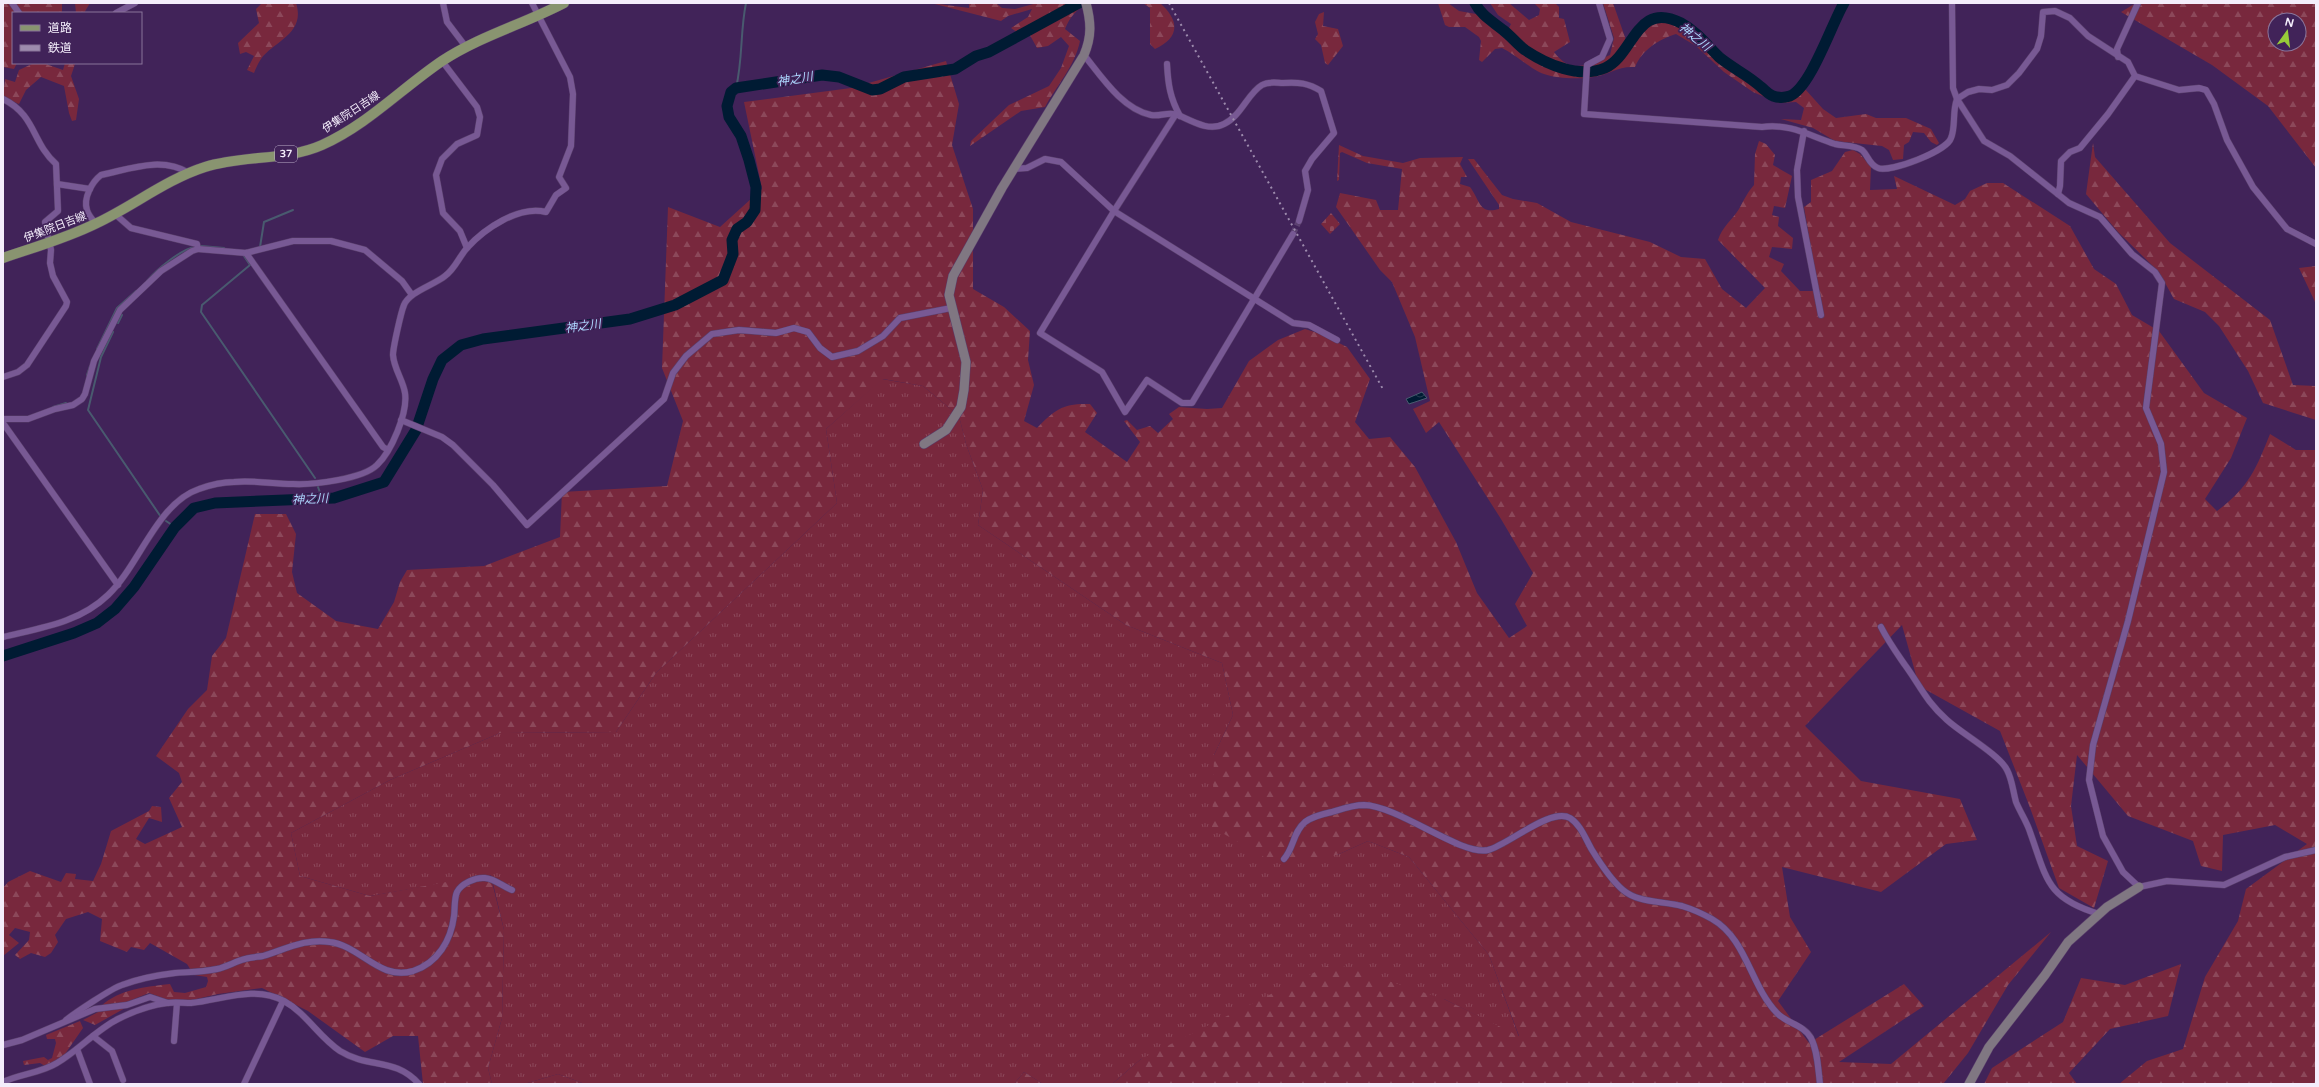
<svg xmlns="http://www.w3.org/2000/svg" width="2319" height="1087" font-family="'Varela Round','Noto Sans JP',sans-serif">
	<defs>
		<pattern id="grass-tufts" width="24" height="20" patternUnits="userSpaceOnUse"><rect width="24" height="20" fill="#78283d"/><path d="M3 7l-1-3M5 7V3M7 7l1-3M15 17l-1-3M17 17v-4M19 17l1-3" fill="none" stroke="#8c485a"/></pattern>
		<pattern id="forest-firs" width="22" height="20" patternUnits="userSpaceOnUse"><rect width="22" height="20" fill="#78283d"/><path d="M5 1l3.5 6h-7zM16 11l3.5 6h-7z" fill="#8c485a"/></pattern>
		<pattern id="cemetery-stones" width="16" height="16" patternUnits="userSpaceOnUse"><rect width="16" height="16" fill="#78283d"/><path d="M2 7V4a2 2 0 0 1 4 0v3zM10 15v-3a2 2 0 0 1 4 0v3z" fill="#8c485a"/></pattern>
		<pattern id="water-waves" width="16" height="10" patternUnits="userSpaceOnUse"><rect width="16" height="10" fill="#001b33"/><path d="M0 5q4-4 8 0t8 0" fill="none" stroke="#263c51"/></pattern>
	</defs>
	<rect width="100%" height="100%" fill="#412359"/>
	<!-- grass -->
	<polygon fill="url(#grass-tufts)" points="882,379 923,386 959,416 966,444 983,490 978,525 1126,625 1222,663 1233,715 1214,755 1337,855 1368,841 1409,857 1489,955 1519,1037 1444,999 1141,1059 1112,1084 1043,1084 1024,1072 1014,1084 585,1084 558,1074 524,1084 492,1084 488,1068 502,1018 504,930 491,875 370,896 300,876 291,833 390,780 500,733 616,732 656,673 837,503 826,429"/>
	<!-- forest -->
	<g fill="url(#forest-firs)" fill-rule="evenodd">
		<polygon points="3,3 62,3 62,13 13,13 13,63 17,63 14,69 3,67"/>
		<polygon points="75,3 90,3 84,13 76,13"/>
		<path d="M262 3H296C306 34 274 41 261 59 258 63 256 68 254 73L247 70 254 56 246 52 240 54 238 43 259 23 256 9Z"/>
		<path d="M931 3 969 8V3H996L1002 8 1015 9 1037 3H1087C1076 10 1070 17 1065 29L1080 41C1075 66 1057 85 1045 107L1021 111 970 146 971 141 1009 105 1049 86 1061 68 1069 46 1061 37 1048 46 1037 48 1026 28 1018 33 1011 28 1028 17 1032 9 1008 16 1001 21Z"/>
		<path d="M1143 3H1160C1179 20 1181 37 1155 49L1150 44V8Z"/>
		<path d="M1438 3H1448L1459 11 1476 14 1490 23 1508 30 1511 24 1498 15 1490 3H1509L1529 20 1539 15 1540 9 1534 3H1555L1559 7V18L1564 19 1570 42 1554 52C1571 75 1588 65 1610 55L1614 38 1603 3H1613L1626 40C1638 36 1648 24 1661 22 1680 19 1713 54 1727 65 1740 76 1754 85 1767 96 1785 103 1790 102 1805 89L1823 109 1836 118 1866 114 1876 118H1906L1931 129 1939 143 1937 145 1931 142 1924 133 1913 132 1909 142 1904 145 1903 159 1893 160 1889 150 1882 146 1835 141 1813 128 1781 119 1801 120 1804 108 1796 102 1779 103 1753 92 1724 72 1696 46 1676 34C1659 39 1642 50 1635 67 1617 66 1611 74 1594 77 1580 79 1558 79 1544 74 1533 71 1515 54 1502 48L1495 49 1482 62 1479 60 1481 41 1479 37 1465 27H1449L1445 25Z"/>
		<path d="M2136 3H2316V168L2268 106 2212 65 2121 12ZM2275 20H2299V44H2275Z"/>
		<polygon points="1324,12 1323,26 1338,29 1343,46 1328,65 1325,63 1321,45 1315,39 1318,34 1315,22 1319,14"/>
		<path d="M946 61 959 104 952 145 973 209V289L1004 307 1030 331 1028 360 1034 385 1024 421 1037 428C1055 409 1064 403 1090 404L1097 413 1085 432 1127 462 1140 442 1124 421 1127 420 1137 430 1150 426 1158 433 1173 419 1169 414 1179 407 1207 409 1222 408 1249 361 1278 340 1305 329 1321 334 1347 347 1370 379 1355 422 1369 439 1390 437 1415 467 1456 542 1477 593 1509 638 1527 626 1515 604 1533 573 1501 519 1439 422 1426 433 1413 409 1430 401 1415 337 1392 282 1380 270 1336 207 1340 193 1376 200 1380 210H1398L1402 169 1367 163 1342 152 1340 153 1339 180 1337 181 1339 145 1363 156 1403 163 1420 158 1463 157 1460 164 1467 177H1461L1460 184 1470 187C1480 200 1479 215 1499 209V205L1468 159H1474L1502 195 1513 199 1537 203 1571 222 1650 242 1681 257 1705 259 1722 289 1746 308 1765 288 1718 240C1722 227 1732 220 1739 209 1744 200 1747 193 1754 185L1755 154 1759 141 1766 144 1775 155 1773 165 1792 176 1785 208 1774 206 1772 215 1779 217 1778 226 1793 238 1792 249 1772 247 1769 257 1784 264 1781 271 1800 291H1813L1823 319 1804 207 1811 202V180L1832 171 1845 152 1853 150 1860 154 1871 167 1870 190 1897 189 1894 176 1955 205 1965 199 1970 191 1987 183H2003L2070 226 2094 269 2116 284 2132 315 2159 331 2204 393 2247 418 2231 458 2205 499 2217 511C2249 487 2256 469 2270 434L2296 450H2316V1084H2119L2147 1061 2183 1049 2205 977 2238 921 2246 889 2307 844 2275 825 2223 835 2222 871 2201 866 2193 841 2128 816 2077 755 2071 806 2077 846 2108 861 2094 908 2059 888 2029 805 2000 731 1919 686 1902 625 1805 726 1861 781 1960 799 1977 840 1946 844 1881 892 1782 867 1790 917 1811 952 1778 1001 1809 1043 1904 984 1924 1006 1839 1062 1891 1064 2051 932 2008 985 1968 1053 1943 1084H1112L1141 1059 1333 963 1444 999 1519 1036 1489 955 1409 857 1368 841 1337 855 1273 862 1212 827 1214 755 1233 715 1222 663 1126 625 978 525 983 490 966 444 959 416 923 386 883 379 826 429 837 503 656 673 616 732 500 733 390 780 291 833 300 876 370 896 490 874 504 930 502 1018 488 1068 492 1084H423L418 1036H393L365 1052 308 1011 262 988 218 994 188 1001 168 1000 149 993 124 1003 101 1006C120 989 145 987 170 984L174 992 185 993 206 987 208 981 207 977 194 975 187 964 150 943 144 950 131 947 127 952 100 941 102 919 88 912 66 919 55 935 58 942 51 953 45 957 31 953 20 959 15 955 29 940 30 932 15 928 9 935 19 943 3 956V888L8 882 30 871 61 882 66 873 76 874 75 879 93 881 101 864 111 831 149 811 152 806 161 807 162 822 149 818 136 839 145 844 182 827 169 798 182 782 179 773 156 756 188 709 207 690 212 656 226 638 255 514H286L296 534 292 572 297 593 336 621 378 629 394 602 400 582 407 570 484 566 560 537 562 492 667 486 683 421 662 368 668 207 720 227 762 189 744 102 851 88Z"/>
		<polygon points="34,63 43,63 63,70 65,63 79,63 75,64 71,76 79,99 76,120 72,121 69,113 64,86 41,77 26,90 19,104 3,97 5,79 15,82 19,70"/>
		<polygon points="2093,143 2095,157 2170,243 2270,320 2293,385 2316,386 2316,420 2263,403 2248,371 2219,326 2205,312 2174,299 2159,272 2118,232 2086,194"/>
		<polygon points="2316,266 2316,304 2299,268"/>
		<polygon points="2181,964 2168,1016 2110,1029 2069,1073 2077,1084 1984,1084 1992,1068 2063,1022 2081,978 2125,985"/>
		<polygon points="127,1007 95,1025 83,1020 100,1011"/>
		<polygon points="80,1021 83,1028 65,1054 59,1060 45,1066 40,1063 24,1065 23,1061 44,1057 48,1060 52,1058 56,1043 55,1039 47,1039 46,1035"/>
		<polygon points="1024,1072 1043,1084 1014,1084"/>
		<polygon points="558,1074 585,1084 524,1084"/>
	</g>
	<!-- cemetery -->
	<polygon fill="url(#cemetery-stones)" points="1331,213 1340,224 1330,234 1321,224"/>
	<!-- water -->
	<polygon fill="url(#water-waves)" stroke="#495a6f" points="1422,392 1427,398 1409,404 1406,399"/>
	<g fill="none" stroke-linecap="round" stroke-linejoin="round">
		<!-- stream -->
		<g stroke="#495a6f" stroke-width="2">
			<path d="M736 88C743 59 740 32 746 3"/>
			<polyline points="201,246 224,248"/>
			<polyline points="260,247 264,222 293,210"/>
			<polyline points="244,256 250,265 202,305 201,312 315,478"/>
			<path d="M147 281C156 270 182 248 196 247"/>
			<polyline points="118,323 122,315"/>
			<polyline points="113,332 101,357 88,410 161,517"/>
			<polyline points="97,349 117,308 136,291"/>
			<polyline points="87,375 90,366"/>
			<polyline points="53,407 66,403"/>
			<polyline points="318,487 322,498"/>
			<polyline points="166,521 175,527"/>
		</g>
		<!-- river -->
		<g stroke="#001b33" stroke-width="11">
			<path d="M1475 3C1481 15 1492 21 1503 30 1511 36 1517 44 1525 50 1546 64 1579 79 1605 68 1634 55 1636 0 1681 23 1696 31 1707 45 1719 57 1732 68 1748 75 1761 87 1765 90 1768 94 1773 96 1779 98 1784 98 1790 96 1811 87 1832 23 1844 3"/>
			<polyline points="3,656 74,633 97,623 115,609 134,587 175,527 194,508 215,503 334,498 384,482 416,430 433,379 442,360 461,345 483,339 630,319 675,305 723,280 733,254 732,240 737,229 747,222 755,210 756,187 749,160 741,136 729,117 727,106 731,92 736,88 822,75 839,77 872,90 880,89 904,77 955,69 976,56 989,52 1079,3"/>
		</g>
		<!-- street-tunnel -->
		<polyline stroke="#5c4171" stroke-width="6" stroke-dasharray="6 3" stroke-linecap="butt" points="1293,234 1299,221"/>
		<defs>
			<g id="street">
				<polyline points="12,3 19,13"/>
				<polyline points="443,3 447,22 466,47"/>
				<path d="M1599 3 1610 39 1602 57 1587 65 1584 114 1762 127C1790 123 1810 136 1835 144 1843 146 1855 145 1862 150 1868 155 1869 165 1878 168 1890 173 1947 151 1951 138 1956 126 1952 112 1957 99L1968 92 1979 89 1992 90 2007 85 2019 73 2037 49 2041 36 2043 12 2055 11 2070 18 2088 36 2128 62 2135 76 2179 90 2199 88 2206 90 2214 104 2227 140 2253 187 2287 229 2316 244"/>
				<polyline points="1952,3 1953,88 1957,99 1984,141 2010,156 2069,203 2100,217 2132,254 2155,272 2162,283 2146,408 2161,444 2164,472 2128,621 2093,745 2089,780 2103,836 2123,872 2139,887 2167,881 2224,885 2285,857 2316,850"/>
				<polyline points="116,13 135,3"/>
				<path d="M1084 55C1101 76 1122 109 1151 115 1160 117 1169 111 1178 115 1192 121 1209 132 1224 124 1241 116 1248 93 1262 85 1269 81 1277 83 1283 83 1299 82 1308 83 1321 91L1334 133 1312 159 1305 171 1308 190 1299 221"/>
				<polyline points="2118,57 2117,49 2138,3"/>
				<polyline points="442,61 477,107 480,117 477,135 457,144 442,159 436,175 443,213 460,231 467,248"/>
				<path d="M1167 64C1168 84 1170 98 1180 116"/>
				<path d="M3 99C36 115 32 143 56 164L58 211 45 222 51 250 50 263 53 276 67 302 66 306 27 365 18 372 3 377"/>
				<polyline points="1176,114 1114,211 1040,333 1102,372 1125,412 1147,380 1182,403 1192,403 1293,234"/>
				<polyline points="1804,131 1797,170 1798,197 1821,315"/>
				<polyline points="1014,169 1027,168 1045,159 1061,162 1114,211 1293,323 1309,325 1337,340"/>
				<polyline points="57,184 90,189"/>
				<polyline points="2058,194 2060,186 2061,161 2070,152 2080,148 2108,114 2135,76"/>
				<polyline points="115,214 131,228 197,244 198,249 246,253 293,241 331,241 365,250 402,281 412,295"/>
				<path d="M96 224C93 220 88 215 87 210 83 198 92 182 101 175 130 169 161 156 189 173"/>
				<polyline points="246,253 383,447 388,450"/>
				<polyline points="3,419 28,419 55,409 73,405 82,399 85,394 94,361 120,310 161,271 192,251 198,249"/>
				<polyline points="401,420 442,437 453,445 493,485 527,525 664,399 673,373 686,356 712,334 739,330 776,333 794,328 808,332 820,348 832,357 858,351 883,336 900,318 951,308"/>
				<polyline points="3,423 118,585"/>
				<path d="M1881 627C1888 641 1896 652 1905 665 1921 687 1925 700 1947 720 1961 733 2000 755 2007 770 2012 779 2013 791 2016 802 2020 812 2027 822 2030 832 2047 879 2046 898 2099 914"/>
				<path d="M3 637C40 628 79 623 108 595 139 566 157 503 199 489 210 485 223 482 234 482 253 480 273 484 293 484 313 485 363 479 377 465 391 452 408 413 405 393 403 380 394 369 393 355 393 348 401 312 404 305 409 292 434 285 445 276 455 269 459 257 467 248 484 229 519 205 546 212L556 195 566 188 559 177 571 146 573 94 570 77 532 3"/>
				<path d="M1284 859C1294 848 1293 832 1305 822 1313 816 1323 814 1332 812 1342 809 1353 805 1364 805 1399 806 1461 856 1488 850 1508 845 1551 807 1570 818 1581 825 1586 840 1592 850 1600 863 1611 880 1623 890 1638 903 1663 901 1682 906 1692 909 1703 914 1712 919 1747 939 1750 985 1777 1013 1786 1023 1804 1025 1811 1038 1818 1052 1818 1069 1820 1084"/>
				<path d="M66 1020C75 1013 112 988 122 985 138 979 158 975 175 973 189 972 203 972 217 969 227 967 236 961 245 959 251 957 258 957 263 956 286 949 306 938 330 942 361 946 379 981 413 971 438 963 451 940 454 916 455 909 454 899 457 892 461 884 475 877 485 878 495 879 502 886 512 890"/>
				<polyline points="93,1036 112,1051 123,1080"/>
				<polyline points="174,1041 177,1003"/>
				<polyline points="3,1045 22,1040 95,1009 127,1005 150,997 168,1003"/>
				<polyline points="77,1049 90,1084"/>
				<path d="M3 1082C20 1074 41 1073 57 1063 79 1050 96 1030 118 1019 134 1011 150 1005 167 1003 175 1002 183 1003 191 1003 222 1000 254 985 284 1001 306 1013 319 1037 340 1051 369 1069 395 1057 419 1084"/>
				<polyline points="244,1084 283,1001"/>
			</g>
			<g id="secondary">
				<path d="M924 444 946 430 961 407 964 390 966 362 949 295 953 276 1002 188 1084 55C1092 36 1091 22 1086 3"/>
				<polyline points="1969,1084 1989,1047 2045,975 2068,942 2107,907 2139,887"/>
			</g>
			<path id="primary" d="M3 258C35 247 67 238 97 223 133 206 167 179 205 167 243 155 286 161 322 145 367 125 402 88 442 61 480 36 524 24 564 3"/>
		</defs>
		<!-- street casing -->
		<use href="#street" stroke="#593f6b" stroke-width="7"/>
		<!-- secondary casing -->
		<use href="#secondary" stroke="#593f6b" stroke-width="10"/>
		<!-- primary casing -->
		<use href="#primary" stroke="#593f6b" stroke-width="11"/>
		<!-- street -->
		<use href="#street" stroke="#785994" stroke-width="6"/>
		<!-- secondary -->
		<use href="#secondary" stroke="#807782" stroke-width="9"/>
		<!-- primary -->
		<use href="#primary" stroke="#899470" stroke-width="10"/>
		<!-- rail -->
		<polyline stroke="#9d8bad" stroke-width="2" stroke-dasharray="2 4" stroke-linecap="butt" points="1169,3 1384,391"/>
	</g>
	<g text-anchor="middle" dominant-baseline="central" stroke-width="3.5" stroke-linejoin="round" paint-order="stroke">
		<!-- shield labels -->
		<rect fill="#412359" stroke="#beb0ca" stroke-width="1" x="275" y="146" width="22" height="16" rx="3"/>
		<g font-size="10" font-weight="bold" fill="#f4edfb">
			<text x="286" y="154">37</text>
		</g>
		<!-- street labels -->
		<g font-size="11" fill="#f4edfb" stroke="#412359">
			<text transform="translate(351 112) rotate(-33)">伊集院日吉線</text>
			<text transform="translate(55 227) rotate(-21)">伊集院日吉線</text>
		</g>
		<!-- water labels -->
		<g font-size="12" font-style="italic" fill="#acd6fd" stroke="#412359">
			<text transform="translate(1695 37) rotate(39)">神之川</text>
			<text transform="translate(795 79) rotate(-9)">神之川</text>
			<text transform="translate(583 326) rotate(-8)">神之川</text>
			<text transform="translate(310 499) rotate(-3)">神之川</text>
		</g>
	</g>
	<!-- border -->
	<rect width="2319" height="1087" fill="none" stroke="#f4edfb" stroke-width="8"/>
	<!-- legend -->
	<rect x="12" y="12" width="130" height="52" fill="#412359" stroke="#89749a"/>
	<rect x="20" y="25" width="20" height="6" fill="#899470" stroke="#89749a"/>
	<text x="48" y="32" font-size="12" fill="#f4edfb">道路</text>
	<rect x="20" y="45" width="20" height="6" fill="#9d8bad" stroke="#89749a"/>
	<text x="48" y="52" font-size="12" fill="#f4edfb">鉄道</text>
	<!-- north arrow -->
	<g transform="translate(2287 32) rotate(14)"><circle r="19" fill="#412359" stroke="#89749a"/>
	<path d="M0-3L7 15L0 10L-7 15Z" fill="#97cc39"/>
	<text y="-6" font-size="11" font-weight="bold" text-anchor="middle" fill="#f4edfb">N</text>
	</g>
</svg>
